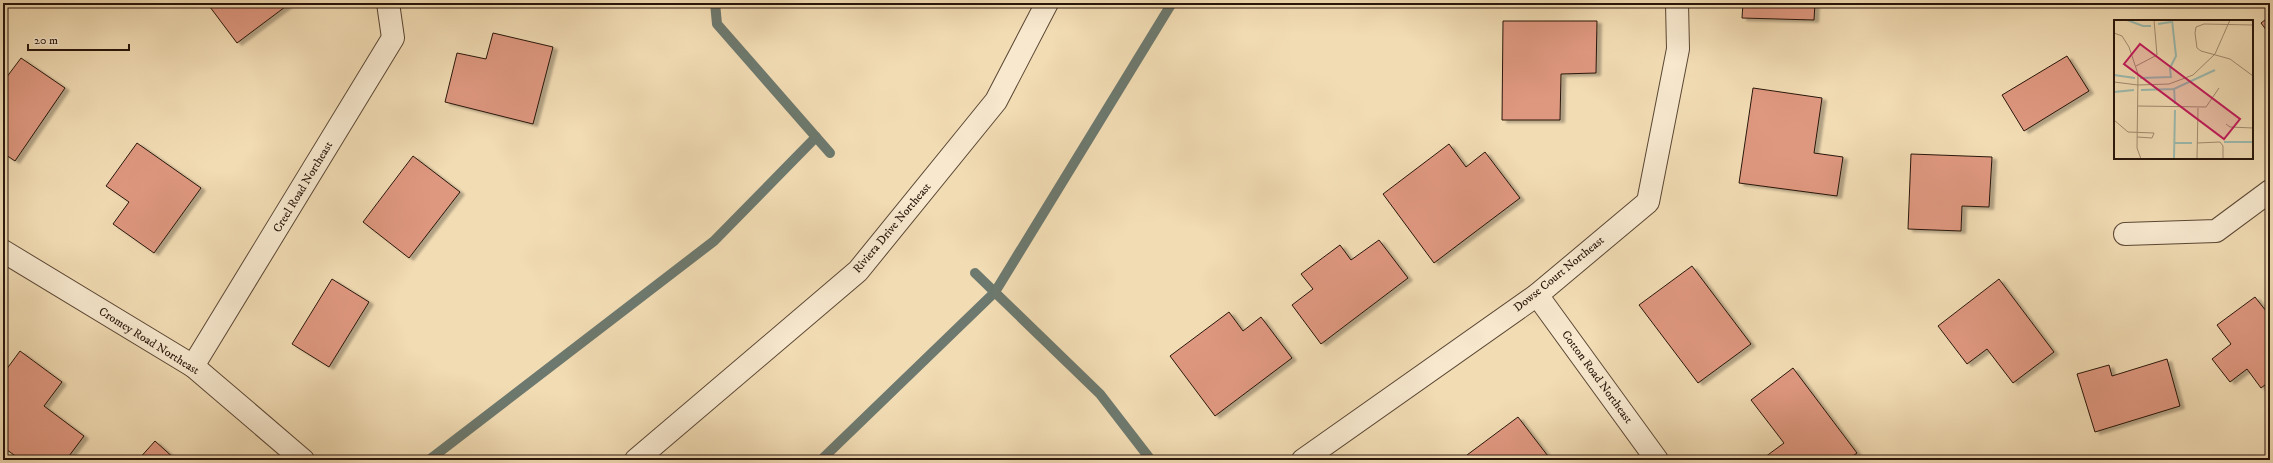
<svg xmlns="http://www.w3.org/2000/svg" width="2273" height="463" font-family="'IM FELL DW Pica',serif">
	<defs>
		<filter id="shadow"><feDropShadow dx="4.5" dy="2.5" stdDeviation="1" flood-color="#0004"/></filter>
	</defs>
	<rect width="100%" height="100%" fill="#f2dcb4"/>
	<filter id="stains"><feTurbulence type="fractalNoise" baseFrequency=".005" numOctaves="4"/><feColorMatrix values="0 0 0 0 .2 0 0 0 0 .09 0 0 0 0 .02 0 0 0 .5 -.17"/></filter>
	<radialGradient id="worn" r=".72"><stop offset=".6" stop-color="#630" stop-opacity="0"/><stop offset="1" stop-color="#630" stop-opacity=".3"/></radialGradient>
	<g fill="none" stroke-linecap="round" stroke-linejoin="round">
		<!-- stream -->
		<g stroke="#6d796e" stroke-width="10">
			<polyline points="715,3 717,24 830,153"/>
			<polyline points="975,273 1100,394 1151,460"/>
			<polyline points="429,460 714,241 816,137"/>
			<polyline points="821,460 995,292 1172,3"/>
		</g>
	</g>
	<!-- building -->
	<g fill="#df9880" stroke="#28150a" filter="url(#shadow)">
		<polygon points="207,3 289,3 289,4 237,43"/>
		<polygon points="1743,3 1815,3 1814,20 1742,18"/>
		<polygon points="2270,16 2270,35 2261,23"/>
		<polygon points="1503,21 1597,21 1596,73 1561,74 1560,120 1502,120"/>
		<polygon points="493,33 553,47 533,124 445,102 457,53 486,59"/>
		<polygon points="2067,56 2089,91 2024,131 2002,95"/>
		<polygon points="21,58 65,88 15,161 3,153 3,82"/>
		<polygon points="1753,88 1822,98 1814,153 1843,157 1837,196 1739,183"/>
		<polygon points="137,143 201,188 154,253 113,224 129,202 106,186"/>
		<polygon points="1449,144 1466,167 1485,152 1520,198 1434,263 1383,194"/>
		<polygon points="1911,154 1992,157 1989,207 1962,206 1961,231 1908,229"/>
		<polygon points="413,156 460,192 409,258 363,222"/>
		<polygon points="1379,240 1408,278 1321,344 1292,305 1313,289 1301,274 1340,245 1351,260"/>
		<polygon points="1692,266 1751,344 1698,383 1639,305"/>
		<polygon points="332,279 369,302 329,367 292,344"/>
		<polygon points="1999,279 2054,352 2013,383 1987,349 1967,364 1938,326"/>
		<polygon points="2255,297 2270,316 2270,381 2261,388 2247,369 2230,382 2212,359 2231,344 2217,325"/>
		<polygon points="1229,312 1243,331 1261,317 1292,358 1215,416 1170,356"/>
		<polygon points="20,351 62,382 44,406 84,436 66,460 21,460 3,447 3,374"/>
		<polygon points="2167,359 2180,406 2095,432 2077,374 2109,365 2112,376"/>
		<polygon points="1793,368 1857,453 1847,460 1761,460 1784,443 1751,400"/>
		<polygon points="1518,417 1551,460 1470,460 1467,455"/>
		<polygon points="155,441 176,460 138,460"/>
	</g>
	<g fill="none" stroke-linecap="round" stroke-linejoin="round">
		<defs>
			<g id="minor">
				<polyline points="2125,234 2216,231 2270,191"/>
				<polyline points="3,251 193,366 303,460"/>
				<polyline points="1537,295 1657,460"/>
				<polyline points="193,366 393,38 388,3"/>
				<polyline points="1303,460 1537,295 1648,202 1678,49 1677,3"/>
			</g>
			<polyline id="tertiary" points="636,460 858,271 996,101 1047,3"/>
		</defs>
		<!-- minor casing -->
		<use href="#minor" stroke="#5a4734" stroke-width="24"/>
		<!-- tertiary casing -->
		<use href="#tertiary" stroke="#5a4734" stroke-width="24"/>
		<!-- minor -->
		<use href="#minor" stroke="#f7e8ce" stroke-width="22"/>
		<!-- tertiary -->
		<use href="#tertiary" stroke="#f7e8ce" stroke-width="22"/>
	</g>
	<g text-anchor="middle" dominant-baseline="central" stroke-width="3" stroke-linejoin="round" paint-order="stroke">
		<!-- street labels -->
		<g font-size="12" fill="#28150a" stroke="#f7e8ce">
			<text transform="translate(303 187) rotate(-59)">Creel Road Northeast</text>
			<text transform="translate(892 228) rotate(-50)">Riviera Drive Northeast</text>
			<text transform="translate(1559 274) rotate(-39)">Dowse Court Northeast</text>
			<text transform="translate(149 341) rotate(32)">Cromey Road Northeast</text>
			<text transform="translate(1597 377) rotate(54)">Cotton Road Northeast</text>
		</g>
	</g>
	<!-- overview -->
	<g transform="translate(2114 20)">
		<rect width="139" height="139" fill="#f2dcb4"/>
		<path fill="none" stroke="#9bbbb0" stroke-width="2" d="M13 0 29 6H37M44 4 57 2M0 55 21 58M26 58 57 57M57 58 56 48 62 36 58 0M60 68 61 84M27 70 60 69 101 50M0 72 20 70M110 122H139M61 123H78M60 139 61 90"/>
		<path fill="none" stroke="#a18c70" stroke-width="1" d="M139 5 90 4 82 7 81 13 83 28 87 31 116 39 139 56M0 13 8 16 15 27 24 54 23 128 27 139M22 46 43 35 40 0M0 62 24 65 55 64 79 55 101 34 116 0M24 86 92 87 105 68M0 100 14 112 40 113 38 118 23 117M112 104 116 107 139 108M83 123 106 122 109 126V139M83 139 84 88"/>
		<path fill="#c2185b" fill-opacity="0.15" stroke="#c2185b" stroke-width="2" d="M26 24 126 99 110 119 10 44Z"/>
		<rect width="139" height="139" fill="none" stroke="#28150a" stroke-width="2"/>
	</g>
	<!-- margin -->
	<rect width="2273" height="463" fill="none" stroke="#f2dcb4" stroke-width="16"/>
	<rect x="4" y="4" width="2265" height="455" fill="none" stroke="#28150a" stroke-width="2"/>
	<rect x="8" y="8" width="2257" height="447" fill="none" stroke="#28150a"/>
	<!-- scale -->
	<path d="M28 44v6h101v-6" fill="none" stroke="#28150a" stroke-width="2"/>
	<text x="34" y="44" font-size="12" fill="#28150a" stroke="#f7e8ce" stroke-width="3" paint-order="stroke">20 m</text>
	<rect width="100%" height="100%" filter="url(#stains)"/>
	<rect width="100%" height="100%" fill="url(#worn)"/>
</svg>
